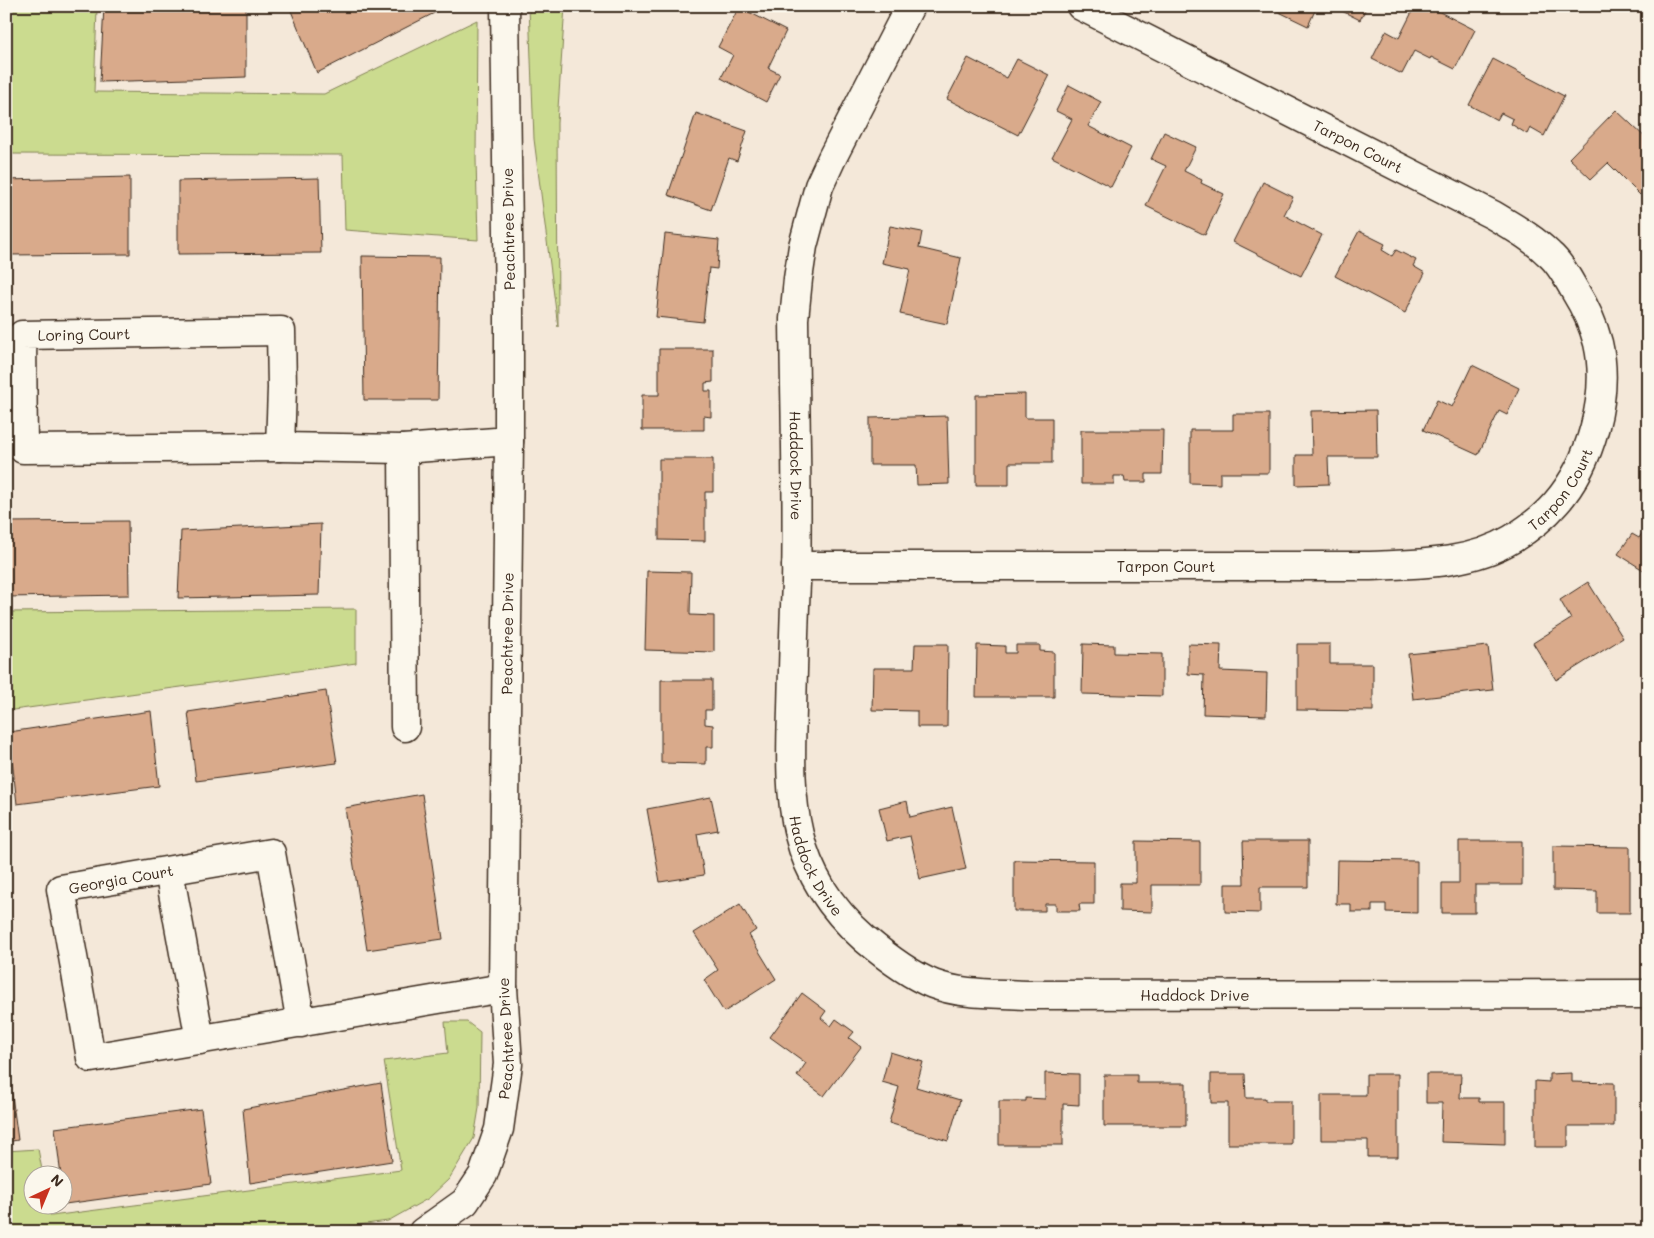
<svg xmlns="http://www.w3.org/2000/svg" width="1654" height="1238" font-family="Mali,sans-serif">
	<rect width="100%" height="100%" fill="#f4e8d9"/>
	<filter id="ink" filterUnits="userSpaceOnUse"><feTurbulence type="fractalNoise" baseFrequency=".02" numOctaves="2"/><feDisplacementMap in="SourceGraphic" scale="10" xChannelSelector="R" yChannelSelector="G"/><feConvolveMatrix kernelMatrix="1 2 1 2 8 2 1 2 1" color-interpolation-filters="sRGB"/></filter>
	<g filter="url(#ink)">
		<!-- green -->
		<g fill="#cbdb8f" stroke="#838256">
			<polygon points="6,6 53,6 97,9 94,92 324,94 477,20 476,159 478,240 345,230 343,155 6,154"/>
			<polygon points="529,6 565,6 557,123 558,327 534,139"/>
			<polygon points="356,609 356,663 6,711 6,612"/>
			<polygon points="445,1022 467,1022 480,1032 479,1108 474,1138 449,1179 429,1198 388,1221 306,1232 6,1232 6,1151 38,1149 43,1175 32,1176 32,1206 49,1206 51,1216 401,1170 384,1061 448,1053"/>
		</g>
		<!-- building -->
		<g fill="#d9aa8b" stroke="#3b2a1e">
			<polygon points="104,6 246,6 246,77 100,82"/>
			<polygon points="289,6 445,6 446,7 317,73"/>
			<polygon points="1277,6 1317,6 1308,26 1275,10"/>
			<polygon points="1332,6 1367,6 1360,20"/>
			<polygon points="1415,6 1428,6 1475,30 1455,69 1431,57 1430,59 1414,51 1402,74 1372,59 1386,31 1399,38"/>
			<polygon points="739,7 786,31 768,68 780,74 766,102 721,78 733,55 718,47"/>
			<polygon points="968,58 1007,78 1017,59 1049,75 1018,135 947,99"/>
			<polygon points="1493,59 1564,96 1544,136 1530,128 1527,134 1511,124 1513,119 1501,113 1497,120 1469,105"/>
			<polygon points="1069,85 1101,102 1088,126 1131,148 1111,187 1052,157 1072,119 1056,111"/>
			<polygon points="1616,110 1648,140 1648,188 1640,195 1608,163 1591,179 1569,158"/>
			<polygon points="696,113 747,131 737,161 729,158 711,210 668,195"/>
			<polygon points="1164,132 1196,147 1184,171 1202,180 1201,183 1224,194 1205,235 1146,206 1166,166 1151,159"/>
			<polygon points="130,177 130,254 6,255 6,180"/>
			<polygon points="319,178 321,253 178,254 178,181"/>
			<polygon points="1263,182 1293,197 1284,215 1322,235 1301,276 1233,242"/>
			<polygon points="890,226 922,232 919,248 961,258 947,324 900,314 910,269 882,263"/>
			<polygon points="1359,231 1385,244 1382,250 1392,256 1396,250 1416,260 1413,266 1425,273 1405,313 1335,276"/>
			<polygon points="665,234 719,240 717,269 709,268 703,322 656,317"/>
			<polygon points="362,256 440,257 438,400 364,400"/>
			<polygon points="659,349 713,349 713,382 705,383 705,391 711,391 711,417 704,416 704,430 642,430 642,395 659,395"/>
			<polygon points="1472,365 1519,388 1507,415 1499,411 1478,455 1423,430 1437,400 1452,407"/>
			<polygon points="1025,394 1025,418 1052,418 1052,463 1009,463 1009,485 976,485 976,395"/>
			<polygon points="1376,410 1377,457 1328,457 1329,484 1296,485 1296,455 1312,455 1311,411"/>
			<polygon points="1233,414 1269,414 1269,473 1220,473 1220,484 1190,483 1190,430 1233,430"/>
			<polygon points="947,416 949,484 917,485 916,465 870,465 870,418"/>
			<polygon points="1081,430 1163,430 1162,474 1146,474 1146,482 1125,482 1124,476 1114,476 1114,484 1081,484"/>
			<polygon points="659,459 713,459 713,492 705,492 705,541 659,540"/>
			<polygon points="1648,509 1648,523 1641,519"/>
			<polygon points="128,521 129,595 6,597 6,522"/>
			<polygon points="321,524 319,595 178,598 181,531"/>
			<polygon points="1648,524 1648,573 1618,554 1632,534 1639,538"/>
			<polygon points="647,571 691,572 690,615 714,616 714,652 645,650"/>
			<polygon points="1588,582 1623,638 1556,680 1533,643 1571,619 1560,600"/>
			<polygon points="915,644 948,644 947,727 917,727 917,711 872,710 873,668 914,668"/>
			<polygon points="1083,644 1114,645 1114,653 1162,654 1162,696 1082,694"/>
			<polygon points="1188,644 1221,645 1220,671 1267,673 1266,716 1203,714 1204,675 1188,674"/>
			<polygon points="1297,644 1330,644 1330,664 1373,664 1373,711 1297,710"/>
			<polygon points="977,645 1005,646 1005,653 1016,653 1016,645 1040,645 1040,651 1054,652 1054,697 976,697"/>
			<polygon points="1488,646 1493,690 1413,699 1408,654"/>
			<polygon points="661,680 712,680 712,710 705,710 705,724 713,725 713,747 706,747 706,764 661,763"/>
			<polygon points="326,691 337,763 196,781 188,712"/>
			<polygon points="151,711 159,786 17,804 9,732"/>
			<polygon points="422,794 443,939 367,950 345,808"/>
			<polygon points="711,797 718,830 697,834 704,875 660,882 647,809"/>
			<polygon points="907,801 910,817 952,807 966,869 920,879 910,836 887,841 879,808"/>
			<polygon points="1136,841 1200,842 1200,885 1152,885 1152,912 1120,911 1120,883 1136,883"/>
			<polygon points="1243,841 1308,841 1308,887 1260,887 1260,913 1225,912 1225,884 1244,884"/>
			<polygon points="1459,841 1522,841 1522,885 1475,885 1475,913 1442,913 1442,883 1459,883"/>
			<polygon points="1553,846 1630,847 1630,913 1597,913 1597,891 1553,890"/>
			<polygon points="1014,860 1094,861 1094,904 1079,904 1080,911 1056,911 1056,904 1045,904 1045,911 1014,911"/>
			<polygon points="1337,860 1417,861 1417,913 1386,912 1386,904 1372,904 1372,912 1351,912 1351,904 1336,904"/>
			<polygon points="740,904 756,930 749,935 776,979 724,1012 704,980 718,970 694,933"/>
			<polygon points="802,993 826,1011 821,1018 831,1026 836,1019 854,1032 849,1038 861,1047 824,1096 797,1076 806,1063 770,1037"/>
			<polygon points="6,1051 18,1140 6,1142"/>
			<polygon points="890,1052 923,1062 916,1087 960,1100 948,1141 889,1123 899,1087 882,1082"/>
			<polygon points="1045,1073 1079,1074 1079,1105 1063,1104 1063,1145 999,1145 999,1101 1026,1101 1026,1098 1045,1099"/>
			<polygon points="1572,1073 1572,1082 1614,1083 1614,1126 1568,1126 1568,1147 1535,1147 1535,1081 1549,1082 1549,1074"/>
			<polygon points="1211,1074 1245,1074 1246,1098 1265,1098 1265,1101 1291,1101 1291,1144 1228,1144 1228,1103 1211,1103"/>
			<polygon points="1366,1074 1398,1074 1398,1157 1368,1157 1368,1140 1321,1140 1321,1095 1366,1095"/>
			<polygon points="1426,1074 1461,1074 1460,1098 1479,1098 1479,1102 1505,1102 1505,1144 1441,1142 1442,1103 1426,1103"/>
			<polygon points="1104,1075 1137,1075 1137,1083 1186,1083 1186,1126 1104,1126"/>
			<polygon points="381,1083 392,1161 250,1183 243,1109"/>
			<rect x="1642" y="1101" width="6" height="45"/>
			<polygon points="201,1109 211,1184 65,1204 62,1176 61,1176 55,1128"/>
		</g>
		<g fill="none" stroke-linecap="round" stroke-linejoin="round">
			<defs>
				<g id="minor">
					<path id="s1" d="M910 6 832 158 819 186 803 246 798 279 794 319C795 407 798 495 796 583 794 625 793 667 792 710 789 803 789 872 865 939 885 956 908 974 933 984 962 995 996 993 1027 995L1648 994"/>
					<polygon points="281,331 282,388 280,447 23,449 22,335"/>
					<polyline points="280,447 403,449 509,441"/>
					<polyline points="403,449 405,727"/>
					<path id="s2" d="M796 566H1367C1415 564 1469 565 1512 539 1527 530 1544 517 1556 503 1591 463 1610 395 1598 343 1593 324 1585 307 1575 291 1568 279 1560 263 1549 254 1533 238 1513 227 1493 215L1081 6"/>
					<polyline points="169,871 200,1040"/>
					<polyline points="301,1023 271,853 61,889 91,1058 503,988"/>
					<path id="s3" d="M423 1232 465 1202 483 1175 499 1129 508 1064 503 988 509 441V310L505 6"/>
				</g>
			</defs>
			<!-- minor casing -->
			<use href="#minor" stroke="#3b2a1e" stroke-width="31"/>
			<!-- minor -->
			<use href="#minor" stroke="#fbf7ec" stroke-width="28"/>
		</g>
	</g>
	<g text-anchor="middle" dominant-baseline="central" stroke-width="4.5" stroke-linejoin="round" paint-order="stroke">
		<!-- street labels -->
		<g font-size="15" fill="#3b2a1e" stroke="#fbf7ec">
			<text transform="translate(1358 146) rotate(27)">Tarpon Court</text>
			<text transform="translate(508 229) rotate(-91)">Peachtree Drive</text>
			<text transform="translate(84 334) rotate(-1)">Loring Court</text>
			<text stroke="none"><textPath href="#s1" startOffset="484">Haddock Drive</textPath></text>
			<text stroke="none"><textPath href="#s2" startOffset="791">Tarpon Court</textPath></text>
			<text stroke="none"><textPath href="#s2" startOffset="370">Tarpon Court</textPath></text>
			<text stroke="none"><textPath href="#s3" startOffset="629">Peachtree Drive</textPath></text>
			<text stroke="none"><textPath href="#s1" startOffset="889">Haddock Drive</textPath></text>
			<text transform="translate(121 879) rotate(-10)">Georgia Court</text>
			<text stroke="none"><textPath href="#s1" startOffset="1324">Haddock Drive</textPath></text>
			<text stroke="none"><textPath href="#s3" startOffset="224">Peachtree Drive</textPath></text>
		</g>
	</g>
	<!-- margin -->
	<rect width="1654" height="1238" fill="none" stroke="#fbf7ec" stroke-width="25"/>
	<rect x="12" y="12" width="1629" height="1213" fill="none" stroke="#3b2a1e" stroke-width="2" filter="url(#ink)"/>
	<!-- north arrow -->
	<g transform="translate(48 1190) rotate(44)"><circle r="24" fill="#fbf7ec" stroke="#aea59a"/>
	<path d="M0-4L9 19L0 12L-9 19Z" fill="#c8321e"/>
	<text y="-8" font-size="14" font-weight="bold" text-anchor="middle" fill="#3b2a1e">N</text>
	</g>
</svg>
